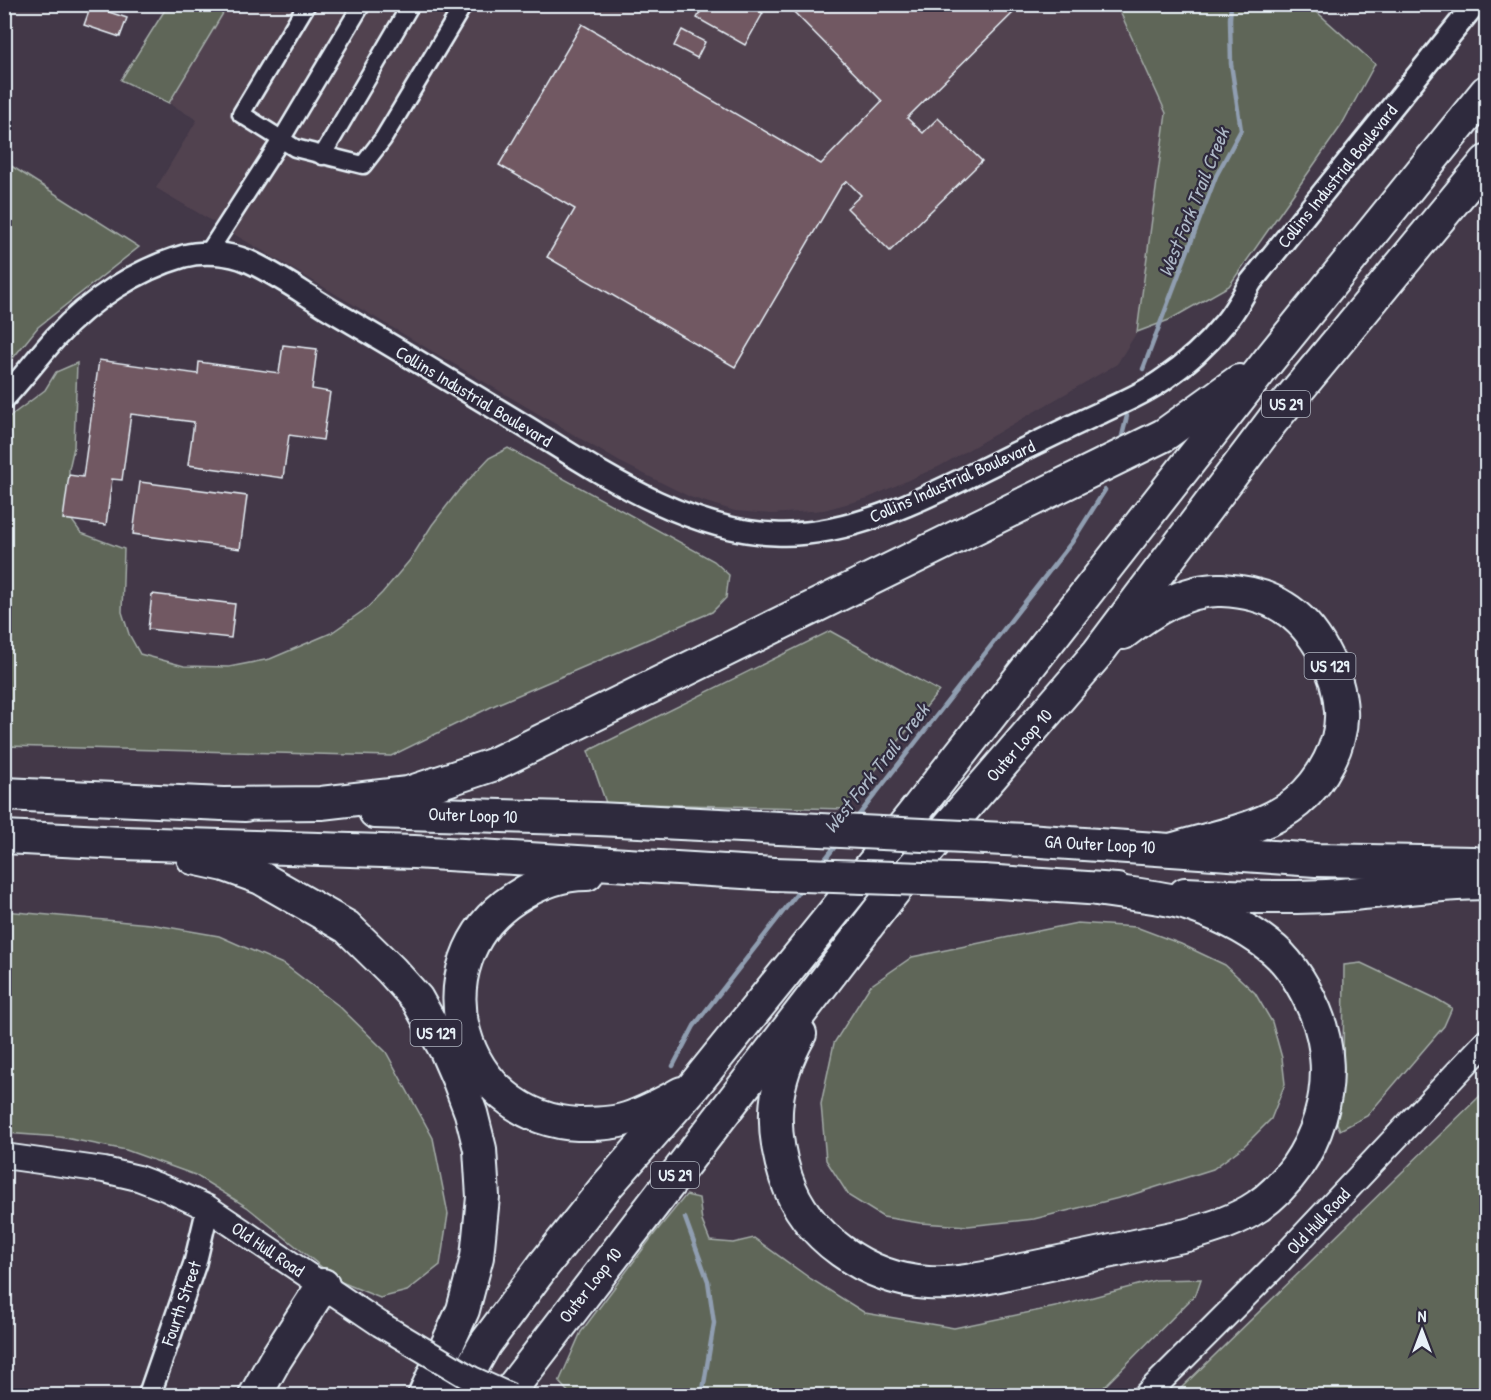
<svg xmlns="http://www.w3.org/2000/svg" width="1491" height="1400" font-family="'Patrick Hand',sans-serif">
	<rect width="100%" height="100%" fill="#433848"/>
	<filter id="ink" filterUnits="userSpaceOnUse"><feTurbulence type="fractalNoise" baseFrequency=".0167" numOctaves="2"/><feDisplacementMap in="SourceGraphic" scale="12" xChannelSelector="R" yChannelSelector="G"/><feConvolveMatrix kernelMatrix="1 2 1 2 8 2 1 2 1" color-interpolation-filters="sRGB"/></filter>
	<g filter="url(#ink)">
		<!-- built -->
		<polygon fill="#514250" points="228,5 1117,5 1166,113 1137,332 1117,364 940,466 868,498 824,510 772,514 735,511 690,497 620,462 156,188 197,120 169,103"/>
		<!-- green -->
		<g fill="#5f6659" stroke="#a4aca8" stroke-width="1.5">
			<polygon points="168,5 228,5 169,103 121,80"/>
			<polygon points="1117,5 1309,5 1375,64 1341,126 1229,286 1169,320 1137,332 1166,113"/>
			<polygon points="5,162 139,247 38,327 5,368"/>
			<polygon points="77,363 74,447 69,469 68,515 81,533 124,549 122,612 129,634 140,654 184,666 229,667 270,659 331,633 367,608 382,593 410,560 432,525 459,490 489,458 508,448 714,561 729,575 726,598 712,612 495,705 391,756 5,746 5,420 45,390 56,372"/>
			<polygon points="830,631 939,691 844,809 606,803 588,751"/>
			<polygon points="4,911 150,924 219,936 285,965 339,1006 386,1052 433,1138 448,1214 440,1265 407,1291 380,1298 339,1281 247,1207 195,1175 126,1150 60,1137 5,1133"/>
			<polygon points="1077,923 1136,927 1181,944 1225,965 1255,993 1272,1022 1282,1058 1285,1084 1271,1119 1244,1146 1213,1169 1131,1195 1034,1219 968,1226 920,1223 883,1217 849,1196 826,1160 821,1104 834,1043 870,986 912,957"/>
			<polygon points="1361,963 1437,999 1452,1008 1444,1026 1367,1116 1340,1130 1336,1121 1343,1069 1344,965"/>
			<polygon points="1486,1090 1486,1395 1174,1395"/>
			<polygon points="686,1195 699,1198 702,1221 710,1241 733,1243 754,1238 811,1279 865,1313 954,1328 1060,1306 1156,1280 1201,1279 1196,1294 1096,1395 571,1395 559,1382 581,1332 655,1233"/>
		</g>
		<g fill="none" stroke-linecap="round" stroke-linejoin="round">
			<!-- stream -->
			<g stroke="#909eb1" stroke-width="4.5">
				<polyline points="1143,369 1216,176 1241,130 1231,64 1230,19 1231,4"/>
				<polyline points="1121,440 1127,416"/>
				<polyline points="855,820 1072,542 1105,490"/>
				<polyline points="822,863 837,844"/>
				<polyline points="673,1066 694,1026 803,886"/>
				<polyline points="685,1218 708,1281 714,1323 702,1396"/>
			</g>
		</g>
		<!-- building -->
		<g fill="#715962" stroke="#e8f1f8" stroke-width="1.5">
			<polygon points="705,4 747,4 763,13 745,45 697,18"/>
			<polygon points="786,4 1022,4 907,118 923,133 938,118 982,161 890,251 847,208 861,195 847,181 841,186 735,367 547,257 575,209 499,165 582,24 821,164 882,101"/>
			<polygon points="91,6 127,18 120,37 84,25"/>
			<polygon points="682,30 705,42 697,58 674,46"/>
			<polygon points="283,345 317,349 312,389 330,392 323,440 289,435 283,478 188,465 194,422 131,414 122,480 112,479 106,525 63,519 69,475 83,477 99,360 198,374 199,362 279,373"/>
			<polygon points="140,482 247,496 240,549 133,534"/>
			<polygon points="152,594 235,604 231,638 148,629"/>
		</g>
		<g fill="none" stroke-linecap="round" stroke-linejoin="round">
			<defs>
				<g id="minor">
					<polyline points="307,4 241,114 295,148 363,165 383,139 464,4"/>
					<polyline points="322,156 411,4"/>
					<polyline points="208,253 281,140 362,4"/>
				</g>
				<g id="tertiary">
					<path d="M4 398C22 379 38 357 56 337 90 300 136 270 184 256 203 251 230 253 248 261 279 275 307 296 336 313 403 352 470 393 536 433 607 477 689 531 775 534 857 538 942 489 1014 454 1043 440 1071 426 1100 413 1122 402 1144 394 1164 379 1186 364 1206 346 1223 325 1234 313 1242 297 1251 282L1475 4"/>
					<polyline points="149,1396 195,1263 208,1208"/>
				</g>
				<g id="secondary">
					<polyline points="4,1156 104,1170 138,1178 167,1189 208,1208 380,1324"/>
					<polyline points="1145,1396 1273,1268 1486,1042"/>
				</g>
				<g id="motorway">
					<path d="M1123 633C1150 612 1186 588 1222 590 1242 591 1266 596 1283 607 1316 627 1339 673 1341 711 1343 744 1322 781 1297 802 1265 829 1213 837 1174 849"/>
					<polyline points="4,794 245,805"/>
					<polyline points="224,804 321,803 408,793 492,765 1164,435 1239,381"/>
					<polyline points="375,812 598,819 779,828"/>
					<polyline points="4,837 122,843 414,852 774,874"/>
					<polyline points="1026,840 1316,860 1474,863"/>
					<polyline points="193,858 225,865 261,878 347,927 391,970 417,999 446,1051 459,1081 471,1113 480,1149 483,1197 477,1257 463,1310 424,1396"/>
					<path d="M587 874C562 874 536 884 515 898 415 963 459 1118 578 1124 593 1124 609 1124 623 1120 644 1114 663 1103 682 1093"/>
					<polyline points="983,881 1117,890"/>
					<path d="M1185 894C1237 897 1289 899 1341 895 1390 891 1437 883 1486 883"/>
					<path d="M800 1034C773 1082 769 1125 786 1178 806 1237 867 1279 928 1283 962 1285 998 1275 1031 1268 1083 1257 1135 1246 1187 1235 1212 1228 1236 1221 1258 1206 1318 1163 1344 1080 1315 1011 1305 988 1289 960 1268 945 1245 927 1215 913 1187 904 1159 896 1126 894 1097 889"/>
					<polyline points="255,1396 275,1360 323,1285"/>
					<polyline points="456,1396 485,1344 543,1266 605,1188 693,1087 914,813 1269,360 1486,92"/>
					<polyline points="506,1396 904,878 1097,654 1273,420 1486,162"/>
				</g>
			</defs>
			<!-- minor casing -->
			<use href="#minor" stroke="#e8f1f8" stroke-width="21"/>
			<!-- tertiary casing -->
			<use href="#tertiary" stroke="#e8f1f8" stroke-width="26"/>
			<!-- secondary casing -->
			<use href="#secondary" stroke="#e8f1f8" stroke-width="28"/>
			<!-- motorway casing -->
			<use href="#motorway" stroke="#e8f1f8" stroke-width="36"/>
			<!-- minor -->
			<use href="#minor" stroke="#2f2a3d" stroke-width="16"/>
			<!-- tertiary -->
			<use href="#tertiary" stroke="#2f2a3d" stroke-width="21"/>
			<!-- secondary -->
			<use href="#secondary" stroke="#2f2a3d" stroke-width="24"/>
			<!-- motorway -->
			<use href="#motorway" stroke="#2f2a3d" stroke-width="32"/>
			<defs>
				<polyline id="secondary-bridge" points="380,1324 472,1379 510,1396"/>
				<g id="motorway-bridge">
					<polyline points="779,828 1026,840"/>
					<polyline points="774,874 983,881"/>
				</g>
			</defs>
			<!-- secondary-bridge casing -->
			<use href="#secondary-bridge" stroke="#e8f1f8" stroke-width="28" stroke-linecap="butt"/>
			<!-- motorway-bridge casing -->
			<use href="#motorway-bridge" stroke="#e8f1f8" stroke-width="36" stroke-linecap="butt"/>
			<!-- secondary-bridge -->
			<use href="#secondary-bridge" stroke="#2f2a3d" stroke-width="24"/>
			<!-- motorway-bridge -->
			<use href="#motorway-bridge" stroke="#2f2a3d" stroke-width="32"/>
		</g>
	</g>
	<g text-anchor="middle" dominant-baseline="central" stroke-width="4.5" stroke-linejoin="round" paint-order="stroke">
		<!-- shield labels -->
		<g fill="#2f2a3d" stroke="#b0b5c0" stroke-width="1.5">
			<rect x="1262" y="391" width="48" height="26" rx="4.5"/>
			<rect x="1304.5" y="653" width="51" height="26" rx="4.5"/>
			<rect x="410.5" y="1020" width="51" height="26" rx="4.5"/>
			<rect x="651" y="1162" width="48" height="26" rx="4.5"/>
		</g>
		<g font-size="16" font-weight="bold" fill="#e8f1f8">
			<text x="1286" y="404">US 29</text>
			<text x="1330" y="666">US 129</text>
			<text x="436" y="1033">US 129</text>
			<text x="675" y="1175">US 29</text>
		</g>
		<!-- street labels -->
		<g font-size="18" fill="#e8f1f8" stroke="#2f2a3d">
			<text transform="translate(1337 176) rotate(-51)">Collins Industrial Boulevard</text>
			<text transform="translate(474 396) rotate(31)">Collins Industrial Boulevard</text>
			<text transform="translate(952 481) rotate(-24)">Collins Industrial Boulevard</text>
			<text transform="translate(1019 745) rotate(-49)">Outer Loop 10</text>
			<text transform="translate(473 815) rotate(2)">Outer Loop 10</text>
			<text transform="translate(1100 844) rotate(3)">GA Outer Loop 10</text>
			<text transform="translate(1318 1221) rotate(-47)">Old Hull Road</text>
			<text transform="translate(268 1249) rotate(34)">Old Hull Road</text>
			<text transform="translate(590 1285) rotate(-52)">Outer Loop 10</text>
			<text transform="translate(181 1303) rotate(-71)">Fourth Street</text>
		</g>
		<!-- water labels -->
		<g font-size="20" font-style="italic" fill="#aeb9c8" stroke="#2f2a3d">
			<text transform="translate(1193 202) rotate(-68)">West Fork Trail Creek</text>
			<text transform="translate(876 768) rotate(-52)">West Fork Trail Creek</text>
		</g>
	</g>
	<!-- margin -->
	<rect width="1491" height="1400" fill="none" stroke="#2f2a3d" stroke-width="24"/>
	<rect x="12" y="12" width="1467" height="1376" fill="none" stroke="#e8f1f8" stroke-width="2" filter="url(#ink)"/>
	<!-- north arrow -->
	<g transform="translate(1422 1331)" stroke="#2f2a3d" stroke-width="4.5" paint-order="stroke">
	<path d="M0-4.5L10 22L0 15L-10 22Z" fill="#e8f1f8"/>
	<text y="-9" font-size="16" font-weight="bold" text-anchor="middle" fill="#e8f1f8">N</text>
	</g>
</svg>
